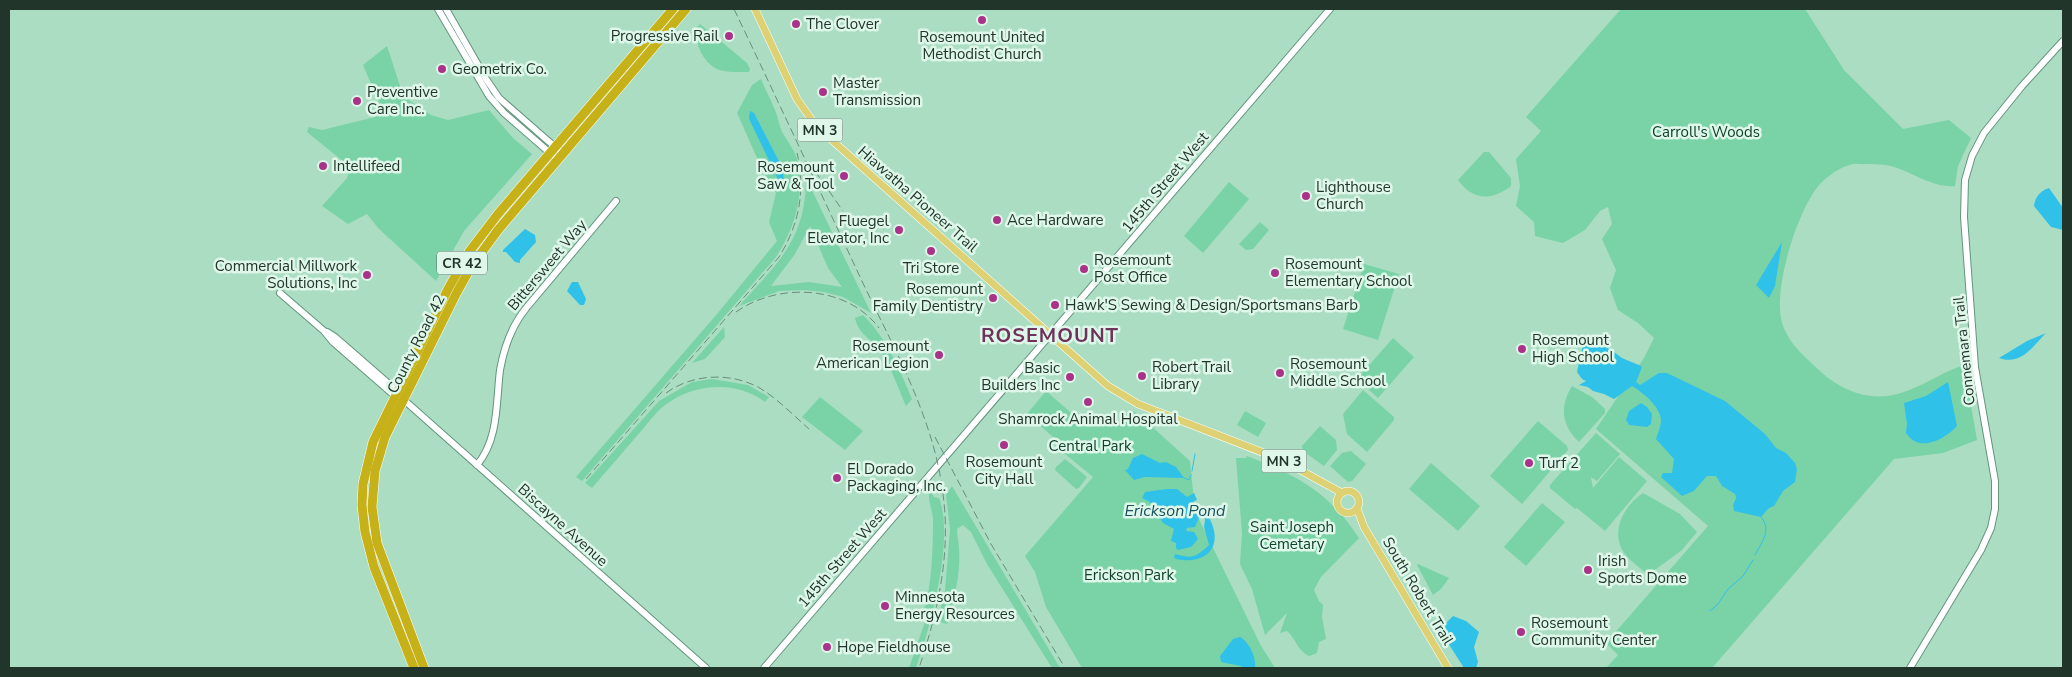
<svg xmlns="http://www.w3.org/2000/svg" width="2072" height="677" font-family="'Nunito Sans',sans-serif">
	<rect width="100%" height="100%" fill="#aaddc2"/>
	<!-- green -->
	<g fill="#7ad3a7" fill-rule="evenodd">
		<path d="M1621 9H1805L1844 70 1903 129 1949 120 1971 138 1958 166 1955 186C1933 188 1914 173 1894 167 1885 164 1874 164 1864 164 1859 164 1854 163 1849 165 1837 169 1824 178 1816 189 1796 216 1771 294 1783 326 1790 345 1806 358 1821 372 1839 388 1862 399 1887 396 1916 392 1937 374 1964 365L1977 440 1943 453 1894 459 1712 668H1606L1618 655 1606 643 1708 526 1596 429 1644 358 1654 338 1638 323 1618 310 1610 288 1616 270 1602 239 1612 224 1608 207 1600 211 1585 230 1563 243 1535 236 1534 222 1516 206 1520 186 1516 159 1541 131 1526 117Z"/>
		<path d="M700 24 747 63 750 69 749 72C739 72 726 73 717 69 703 62 695 44 696 28Z"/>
		<polygon points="387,46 401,89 410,101 431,115 448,120 489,110 513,138 532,154 464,231 436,281 379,229 367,214 348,224 322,206 347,178 350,167 307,132 309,127 322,130 379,116 381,107 363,65"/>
		<path d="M761 79C765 89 771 100 775 110 778 117 779 125 782 132 787 141 794 149 797 159 806 192 794 230 776 257L582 481 576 477 717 314 777 241 769 222 776 193 762 169 737 113 752 85Z"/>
		<path d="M1484 152H1489L1511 178V186C1492 201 1473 201 1458 180Z"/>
		<path d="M806 178 871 313 843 297 824 292 804 290 779 291 739 306C778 263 806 239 806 178ZM810 226 828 268 842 287 809 282 771 286 795 254Z"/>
		<polygon points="1229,182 1249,199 1203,253 1184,236"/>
		<polygon points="1260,222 1269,230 1253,249 1246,250 1239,244"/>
		<polygon points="1364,264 1399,274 1378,340 1343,329"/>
		<path d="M863 315C887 339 899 368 912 399L906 406C898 388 892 369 881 352 872 338 859 336 855 318Z"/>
		<polygon points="724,327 725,337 705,359 692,363"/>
		<polygon points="1393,338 1414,357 1378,398 1357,379"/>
		<path d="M712 379 748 385 769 397 765 402C737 381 697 383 668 403 658 409 650 421 642 430 625 450 608 469 592 488L585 483 659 401 692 382Z"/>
		<path d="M1572 386 1592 397 1605 409V413L1579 442C1562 426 1559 407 1572 386Z"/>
		<polygon points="1363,390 1394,417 1394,420 1367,452 1347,434 1343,414"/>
		<polygon points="1046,391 1084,424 1106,417 1120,422 1131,410 1137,413 1190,461 1195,511 1260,644 1275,668 1082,668 1046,607 1035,572 1025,556 1093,477 1059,449 1062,445 1027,414"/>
		<polygon points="820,397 863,431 845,450 802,417"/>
		<polygon points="1245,411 1266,423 1258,437 1237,425"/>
		<polygon points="1538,421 1567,446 1568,450 1522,504 1490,476"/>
		<polygon points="1320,426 1336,440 1337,450 1324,466 1303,451 1302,446"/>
		<polygon points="1596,433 1620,454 1597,481 1591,477 1593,488 1619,457 1647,481 1605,531 1577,508 1575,509 1550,488 1550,485"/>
		<polygon points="1351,451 1366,464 1352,481 1348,482 1330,466 1342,453"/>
		<path d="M1247 456C1298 476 1328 491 1359 538L1321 577 1314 590 1319 601 1323 605 1322 617 1326 639 1319 642 1317 653 1309 656C1296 649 1297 640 1287 631L1280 633 1287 613 1265 635 1252 589 1240 564 1242 533 1236 458H1246Z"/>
		<polygon points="1065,459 1087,477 1079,488 1076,489 1055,470 1056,467"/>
		<polygon points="1431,463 1480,506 1458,531 1409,489"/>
		<path d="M952 486 1060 668H1052L987 564 971 532 963 525 957 529C957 536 959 542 959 549 961 571 954 603 947 624L937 621 945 591 950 529 946 495Z"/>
		<path d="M929 493H932L934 497 939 498C955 538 930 628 916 668H909L926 619 922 616C932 591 933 547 933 520 933 511 928 502 929 493Z"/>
		<path d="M1643 493 1680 514 1697 532 1682 550 1648 575C1641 568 1631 562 1625 554 1609 533 1624 505 1643 493Z"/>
		<polygon points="1542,503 1565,522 1526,566 1504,547"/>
		<polygon points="1418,564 1449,578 1441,589 1433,595 1417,565"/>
	</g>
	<!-- water -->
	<g fill="#30c1e9">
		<polygon points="750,111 754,113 783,169 784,185 782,185 777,177 751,123 749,118"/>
		<path d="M2049 188 2063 208V230L2051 227 2034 206C2035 197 2040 191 2049 188Z"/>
		<polygon points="525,229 535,235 536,242 520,260 520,263 515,262 506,252 503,252 503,250"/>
		<polygon points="1782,242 1775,286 1769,298 1756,285"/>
		<polygon points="572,282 578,282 586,299 584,305 580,305 567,291"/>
		<path d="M2046 333C2033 346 2021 366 1999 358L2027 341Z"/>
		<path d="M1586 342C1602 343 1610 349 1622 358 1628 361 1635 363 1641 366L1642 367 1636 382 1640 385 1659 373H1667L1725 401 1765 434 1776 448 1786 453 1795 463 1797 469 1795 482 1783 491 1774 506 1769 508 1761 517 1734 511 1733 505 1736 498 1735 494 1722 486 1716 476H1707L1694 491 1682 496 1661 477 1663 473H1672L1674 459 1656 439C1658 433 1661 426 1661 420 1660 406 1642 392 1632 386L1614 399 1604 394 1593 391 1588 387 1579 385 1586 381 1582 379 1577 372 1583 344Z"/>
		<path d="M1948 382 1957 426C1944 440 1919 453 1906 433L1907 424 1904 403 1926 396Z"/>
		<polygon points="1641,403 1647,407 1652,414 1651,424 1647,427 1629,425 1626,420 1629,411"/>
		<polygon points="1142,454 1160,463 1166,462 1176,467 1184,478 1145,477 1134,480 1125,470 1128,469 1133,458"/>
		<polygon points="1167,489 1177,489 1187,497 1194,493 1197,500 1190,503 1199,518 1195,527 1187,528 1186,531 1194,532 1198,539 1191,547 1178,550 1176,548 1176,543 1171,541 1174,529 1163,523 1150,502 1142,498 1145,492"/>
		<path d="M1206 513C1226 542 1210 566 1176 559L1174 557 1175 554C1194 559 1194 558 1209 545L1204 527Z"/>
		<polygon points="1453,616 1466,621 1479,632 1474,647 1478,662 1476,668 1464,668 1443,635 1441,628"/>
		<path d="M1240 637C1249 642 1257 658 1255 668H1243L1241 666 1221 662 1220 656 1233 639Z"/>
	</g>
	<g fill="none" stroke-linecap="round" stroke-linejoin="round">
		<!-- stream -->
		<g stroke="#30c1e9" stroke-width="1">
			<polyline points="1192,471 1195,454"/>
			<polyline points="1184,478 1189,480 1191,475"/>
			<path d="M1755 555C1762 542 1772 529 1761 517"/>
			<polyline points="1710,611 1718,604 1728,589 1743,576 1753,560"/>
		</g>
		<defs>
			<g id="secondary">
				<polyline points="438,9 489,96 504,113 558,160"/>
				<polyline points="446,9 486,79 499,98 563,154"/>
				<polyline points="280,293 324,331 333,342 395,396"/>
				<polyline points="327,332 335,337 397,391"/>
				<polyline points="404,400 706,668"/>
				<path d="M477 465C499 439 496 402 500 370 504 347 512 325 527 307L616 201"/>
				<polyline points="764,668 1330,9"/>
				<polyline points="1910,668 1981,550 1991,528 1995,509 1995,481 1975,367 1964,217 1965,180 1972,156 1984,133 2022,86 2063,41"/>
			</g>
			<g id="primary">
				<polyline points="755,9 797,99 816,126 1108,386 1138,404 1282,460 1342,493"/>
				<circle cx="1348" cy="502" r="11"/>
				<polyline points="1357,508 1364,527 1448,668"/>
			</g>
			<g id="highway">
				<polyline points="414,668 374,567 365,532 362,505 363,484 373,442 448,289 469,252 498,214 673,9"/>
				<polyline points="424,668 377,543 372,507 375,471 385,437 456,294 471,267 498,230 686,9"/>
			</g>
		</defs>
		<!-- secondary casing -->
		<use href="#secondary" stroke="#65957d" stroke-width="8"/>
		<!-- primary casing -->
		<use href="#primary" stroke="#fff" stroke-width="8"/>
		<!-- highway casing -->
		<use href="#highway" stroke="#fff" stroke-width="10"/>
		<!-- secondary -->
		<use href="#secondary" stroke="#fff" stroke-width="6"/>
		<!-- primary -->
		<use href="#primary" stroke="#ddd174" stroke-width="7"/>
		<!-- highway -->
		<use href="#highway" stroke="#c6b218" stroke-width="9"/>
		<!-- rail -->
		<g stroke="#6a8e7b" stroke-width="1" stroke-dasharray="8 4" stroke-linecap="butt">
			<path d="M734 9C777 99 819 189 861 279 893 347 934 418 943 494 951 554 938 611 919 668"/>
			<polyline points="815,171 843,211"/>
			<path d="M736 312C778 282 847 285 879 328"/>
			<path d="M666 393C692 374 729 372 758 387 777 398 793 415 809 429"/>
			<polyline points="935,437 991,544 1065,668"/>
			<path d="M586 479 779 257C799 225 806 190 797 153"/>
		</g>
	</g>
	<!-- markers -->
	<g fill="#aa3389" stroke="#def7e9" stroke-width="2">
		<circle cx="982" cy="20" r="5"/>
		<circle cx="796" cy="24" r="5"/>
		<circle cx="729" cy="36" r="5"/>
		<circle cx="442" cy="69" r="5"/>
		<circle cx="823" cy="92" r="5"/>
		<circle cx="357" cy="101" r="5"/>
		<circle cx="323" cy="166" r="5"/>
		<circle cx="844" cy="176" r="5"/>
		<circle cx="1306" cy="196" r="5"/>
		<circle cx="997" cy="220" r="5"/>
		<circle cx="899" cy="230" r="5"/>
		<circle cx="931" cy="251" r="5"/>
		<circle cx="1084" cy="269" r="5"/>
		<circle cx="1275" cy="273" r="5"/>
		<circle cx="367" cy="275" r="5"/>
		<circle cx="993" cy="298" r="5"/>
		<circle cx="1055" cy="305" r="5"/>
		<circle cx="1522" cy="349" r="5"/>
		<circle cx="939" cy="355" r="5"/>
		<circle cx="1280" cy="373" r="5"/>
		<circle cx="1142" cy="376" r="5"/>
		<circle cx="1070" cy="377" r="5"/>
		<circle cx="1088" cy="402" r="5"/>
		<circle cx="1004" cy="445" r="5"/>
		<circle cx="1529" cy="463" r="5"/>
		<circle cx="837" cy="478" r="5"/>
		<circle cx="1588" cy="570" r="5"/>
		<circle cx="885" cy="606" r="5"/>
		<circle cx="1521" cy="632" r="5"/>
		<circle cx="827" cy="647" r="5"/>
	</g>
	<g text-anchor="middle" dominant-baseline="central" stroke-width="5" stroke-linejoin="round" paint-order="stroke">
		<!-- shield labels -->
		<g fill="#def7e9" stroke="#5a6f64" stroke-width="1">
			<rect x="797.5" y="118.5" width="45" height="23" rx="4"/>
			<rect x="437" y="251.5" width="50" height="23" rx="4"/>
			<rect x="1261.5" y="449.5" width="45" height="23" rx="4"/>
		</g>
		<g font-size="14" font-weight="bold" fill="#21352b">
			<text x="820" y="130">MN 3</text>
			<text x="462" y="263">CR 42</text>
			<text x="1284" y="461">MN 3</text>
		</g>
		<!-- poi labels -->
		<g font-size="15" fill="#21352b" stroke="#def7e9" text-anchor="start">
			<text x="806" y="24">The Clover</text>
			<text x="719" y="36" text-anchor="end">Progressive Rail</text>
			<text x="982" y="37" text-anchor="middle">Rosemount United<tspan x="982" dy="17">Methodist Church</tspan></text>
			<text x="452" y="69">Geometrix Co.</text>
			<text x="833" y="83">Master<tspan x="833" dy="17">Transmission</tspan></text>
			<text x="367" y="92">Preventive<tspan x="367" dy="17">Care Inc.</tspan></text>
			<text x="333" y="166">Intellifeed</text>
			<text x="834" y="167" text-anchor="end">Rosemount<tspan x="834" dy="17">Saw &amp; Tool</tspan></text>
			<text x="1316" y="187">Lighthouse<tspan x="1316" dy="17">Church</tspan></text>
			<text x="1007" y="220">Ace Hardware</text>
			<text x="889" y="221" text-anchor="end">Fluegel<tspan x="889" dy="17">Elevator, Inc</tspan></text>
			<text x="1094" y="260">Rosemount<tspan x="1094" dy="17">Post Office</tspan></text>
			<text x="1285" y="264">Rosemount<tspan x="1285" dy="17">Elementary School</tspan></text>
			<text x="357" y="266" text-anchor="end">Commercial Millwork<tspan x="357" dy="17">Solutions, Inc</tspan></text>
			<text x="931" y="268" text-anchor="middle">Tri Store</text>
			<text x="983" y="289" text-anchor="end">Rosemount<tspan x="983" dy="17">Family Dentistry</tspan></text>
			<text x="1065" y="305">Hawk'S Sewing &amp; Design/Sportsmans Barb</text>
			<text x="1532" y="340">Rosemount<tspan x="1532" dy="17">High School</tspan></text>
			<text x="929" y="346" text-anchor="end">Rosemount<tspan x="929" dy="17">American Legion</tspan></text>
			<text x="1290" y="364">Rosemount<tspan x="1290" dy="17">Middle School</tspan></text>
			<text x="1152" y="367">Robert Trail<tspan x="1152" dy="17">Library</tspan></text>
			<text x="1060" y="368" text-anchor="end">Basic<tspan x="1060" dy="17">Builders Inc</tspan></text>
			<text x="1088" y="419" text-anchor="middle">Shamrock Animal Hospital</text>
			<text x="1004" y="462" text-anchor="middle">Rosemount<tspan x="1004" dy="17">City Hall</tspan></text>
			<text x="1539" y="463">Turf 2</text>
			<text x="847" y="469">El Dorado<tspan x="847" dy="17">Packaging, Inc.</tspan></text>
			<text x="1598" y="561">Irish<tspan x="1598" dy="17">Sports Dome</tspan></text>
			<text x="895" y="597">Minnesota<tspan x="895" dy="17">Energy Resources</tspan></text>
			<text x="1531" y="623">Rosemount<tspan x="1531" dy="17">Community Center</tspan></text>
			<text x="837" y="647">Hope Fieldhouse</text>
		</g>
		<!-- park labels -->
		<g font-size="15" fill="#10412c" stroke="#def7e9">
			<text x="1706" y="132">Carroll's Woods</text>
			<text x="1090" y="446">Central Park</text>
			<text x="1292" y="527">Saint Joseph<tspan x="1292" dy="17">Cemetary</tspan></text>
			<text x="1129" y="575">Erickson Park</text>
		</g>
		<!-- street labels -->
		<g font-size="15" fill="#21352b" stroke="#def7e9">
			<text transform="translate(1165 182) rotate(-50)">145th Street West</text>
			<text transform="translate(918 199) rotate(41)">Hiawatha Pioneer Trail</text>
			<text transform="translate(547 265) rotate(-50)">Bittersweet Way</text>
			<text transform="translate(416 344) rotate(-63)">County Road 42</text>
			<text transform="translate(1964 351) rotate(-96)">Connemara Trail</text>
			<text transform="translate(563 525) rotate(42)">Biscayne Avenue</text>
			<text transform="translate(842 558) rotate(-49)">145th Street West</text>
			<text transform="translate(1418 591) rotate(59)">South Robert Trail</text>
		</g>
		<!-- water labels -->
		<g font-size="16" font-style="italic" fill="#195262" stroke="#def7e9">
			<text x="1175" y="511">Erickson Pond</text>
		</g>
		<!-- district labels -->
		<g font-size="20" font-weight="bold" letter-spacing="1" fill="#6e325b" stroke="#def7e9">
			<text x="1050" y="335">ROSEMOUNT</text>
		</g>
	</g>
	<!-- border -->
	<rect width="2072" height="677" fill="none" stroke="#21352b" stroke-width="20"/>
</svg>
